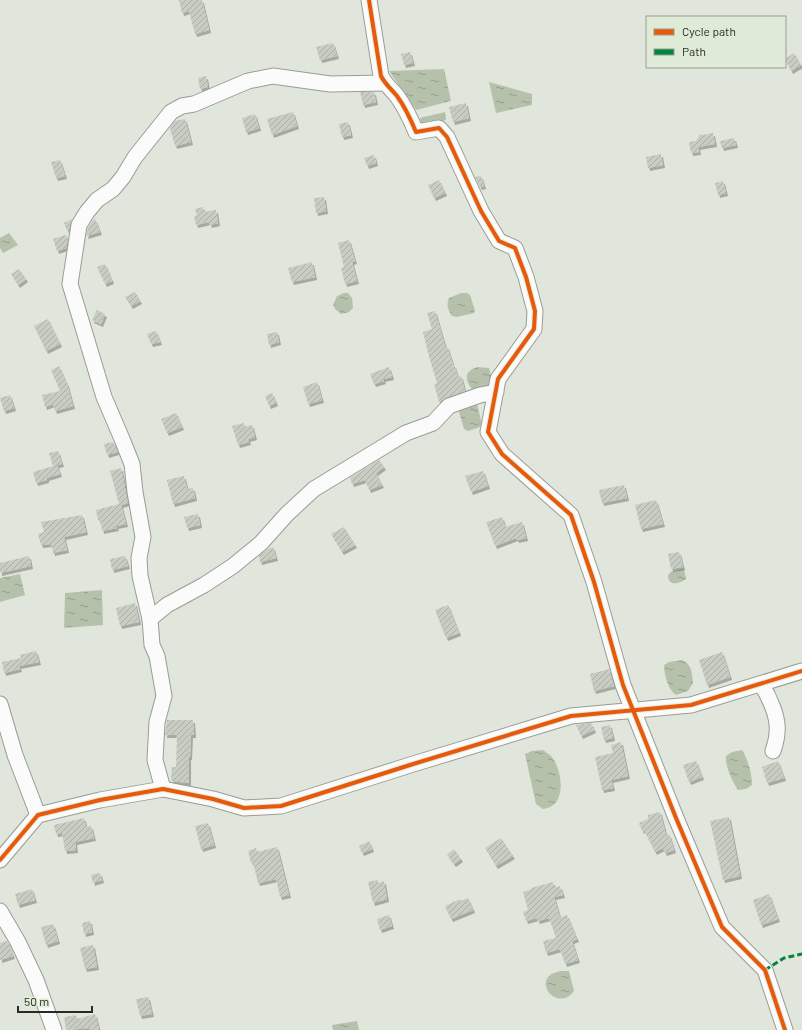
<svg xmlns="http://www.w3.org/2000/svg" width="802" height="1030" font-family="Barlow,sans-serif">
	<defs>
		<pattern id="water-ripples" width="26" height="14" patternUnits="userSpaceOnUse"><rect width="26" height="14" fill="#b5c1ab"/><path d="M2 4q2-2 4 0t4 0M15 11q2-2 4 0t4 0" fill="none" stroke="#939d8b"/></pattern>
		<pattern id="building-hatch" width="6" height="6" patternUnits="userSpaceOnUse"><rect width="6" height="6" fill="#c7cdc3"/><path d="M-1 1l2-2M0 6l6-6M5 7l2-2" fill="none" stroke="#abb0a7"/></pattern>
		<filter id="shadow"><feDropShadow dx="2" dy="3" stdDeviation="0" flood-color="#0004"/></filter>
	</defs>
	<rect width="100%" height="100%" fill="#e1e6dc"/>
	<!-- water -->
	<g fill="url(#water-ripples)">
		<polygon points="444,69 451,101 416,110 389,71"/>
		<polygon points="489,82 532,94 532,105 496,113"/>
		<polygon points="445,112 446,120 422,126 420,118"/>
		<polygon points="9,233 18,245 3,253 0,248 0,238"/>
		<polygon points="344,293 348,293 352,298 353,308 349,312 341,314 336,310 333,305 337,296"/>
		<path d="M461 293H467L470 295 475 310 474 313 457 317 452 316C448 310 446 305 449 298Z"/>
		<path d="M477 367 489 368 493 382 492 386 473 391C465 380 463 372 477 367Z"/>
		<polygon points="476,400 482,424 480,427 468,431 464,429 458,408"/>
		<path d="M684 569 686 579C679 584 668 587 668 575L671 572Z"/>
		<polygon points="20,574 25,595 0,602 0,578"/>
		<polygon points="102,590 103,625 64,628 65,593"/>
		<path d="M682 660C692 664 692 673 693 683L688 691 676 695C668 690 664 674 664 665L669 662Z"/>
		<path d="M543 750C547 753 551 755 554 760 563 775 566 807 543 809L536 804 525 754 532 751Z"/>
		<path d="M742 750C748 759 752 774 752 785L746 789 738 790C732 781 725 766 726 756L732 752Z"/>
		<path d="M561 971H569L574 991C561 1010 537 989 549 976 552 973 557 972 561 971Z"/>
		<polygon points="357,1021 359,1030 333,1030 332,1025"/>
	</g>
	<!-- building -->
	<g fill="url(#building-hatch)" filter="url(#shadow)">
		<polygon points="179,0 202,0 209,30 195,34 189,11 182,13"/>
		<polygon points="333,43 337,56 320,60 316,47"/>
		<polygon points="410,52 413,63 404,65 401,54"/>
		<polygon points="794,53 801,65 791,71 785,59"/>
		<polygon points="206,76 208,87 200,89 198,78"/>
		<polygon points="360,92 374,92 376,102 363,105"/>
		<polygon points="466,103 469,118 453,122 449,107"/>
		<polygon points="293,112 297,126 272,135 267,119"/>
		<polygon points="255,114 259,128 246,132 242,118"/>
		<polygon points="185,119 191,142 175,146 170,128 175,121"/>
		<polygon points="348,122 351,135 342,137 339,124"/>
		<polygon points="713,133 715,144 698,147 699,152 691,153 689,142 696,141 700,134 703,135"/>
		<polygon points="734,138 736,145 722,148 720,141"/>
		<polygon points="661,154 663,165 648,168 646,157"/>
		<polygon points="374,155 376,163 367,166 364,158"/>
		<polygon points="60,160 65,176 56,178 51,162"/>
		<polygon points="481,176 484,186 480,187 475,177"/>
		<polygon points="439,180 445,193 434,198 428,185"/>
		<polygon points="723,181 726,193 718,195 715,183"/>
		<polygon points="324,197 326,211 316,213 314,198"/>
		<polygon points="203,207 204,212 216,210 218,223 210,225 209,222 196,225 194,216 197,215 195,209"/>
		<polygon points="72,219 69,229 67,230 64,223"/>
		<polygon points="95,219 100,232 86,236 88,228 93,220"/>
		<polygon points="66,235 68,239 66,248 57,251 53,239"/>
		<polygon points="349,240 355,261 352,262 357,281 345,284 341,268 344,267 338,243"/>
		<polygon points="312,262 315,277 292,282 288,268"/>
		<polygon points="105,264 112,281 105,284 97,267"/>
		<polygon points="19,269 26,279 18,285 11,274"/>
		<polygon points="135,292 140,301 131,306 125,297"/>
		<polygon points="97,310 105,314 101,324 92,320"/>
		<polygon points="435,311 445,346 447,346 453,365 454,365 458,377 461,376 465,391 446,398 439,402 434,384 437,383 428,353 423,332 432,329 427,313"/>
		<polygon points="48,319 60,344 46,351 34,326"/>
		<polygon points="156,331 160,342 151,344 147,334"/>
		<polygon points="277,332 279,342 269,345 267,334"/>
		<polygon points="59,366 67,384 73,406 55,411 53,404 45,407 42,395 60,391 51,370"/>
		<polygon points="389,367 392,377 383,379 384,381 374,384 370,374"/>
		<polygon points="317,382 322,400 308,404 303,387"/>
		<polygon points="272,393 276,403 269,406 265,396"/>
		<polygon points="10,395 14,408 4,411 0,398"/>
		<polygon points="176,413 182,427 167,433 161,419"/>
		<polygon points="244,423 245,427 252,425 255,437 248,439 249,442 238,445 232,426"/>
		<polygon points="113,442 117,452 107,455 104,444"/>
		<polygon points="58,451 62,464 57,465 60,474 47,478 47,480 36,483 33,472 53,466 49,453"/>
		<polygon points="379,460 384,467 376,473 382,485 369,490 365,480 352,484 350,478"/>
		<polygon points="121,468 128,503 121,505 126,524 116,526 117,528 102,531 100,520 98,520 96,510 119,504 110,471"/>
		<polygon points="483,471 488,486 471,492 465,476"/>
		<polygon points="184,476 187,489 193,488 195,498 173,504 167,480"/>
		<polygon points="624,485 627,498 602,503 599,490"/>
		<polygon points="656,500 663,524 641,529 635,505"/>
		<polygon points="198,514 200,525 187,528 184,517"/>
		<polygon points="82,515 86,532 64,537 67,550 53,553 51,544 41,545 38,534 44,532 41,522"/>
		<polygon points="502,517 505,527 522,522 526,538 517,540 516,538 495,546 486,522"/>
		<polygon points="344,527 355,545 342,552 331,534"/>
		<polygon points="273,547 276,558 260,562 259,556 268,549"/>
		<polygon points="679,552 683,567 671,569 668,554"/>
		<polygon points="29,556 31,566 0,573 0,563"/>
		<polygon points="125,556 128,566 112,570 110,559"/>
		<polygon points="135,603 139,622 120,626 116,608"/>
		<polygon points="448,605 459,633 446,638 435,610"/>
		<polygon points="36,651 39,662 19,666 20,669 4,673 2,662 21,658 20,655"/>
		<polygon points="722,652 730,677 707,685 699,660"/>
		<polygon points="609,669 614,686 594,691 590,674"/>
		<polygon points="167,720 193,720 194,735 191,735 190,757 189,757 189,783 171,781 172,767 176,767 177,735 165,735"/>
		<polygon points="591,723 594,730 581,736 576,725"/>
		<polygon points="610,725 613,738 604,740 601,727"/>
		<polygon points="621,742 628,776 611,780 613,788 602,790 595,757 613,753 611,745"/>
		<polygon points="696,761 702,777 689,782 683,765"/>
		<polygon points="778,761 784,778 767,783 762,767"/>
		<polygon points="660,812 666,835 669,834 674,850 665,853 663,848 655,852 644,830 642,831 639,823 648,819 648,815"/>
		<polygon points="729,817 740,876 723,880 710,821"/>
		<polygon points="84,818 86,827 91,826 94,838 75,842 76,850 65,851 62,833 56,834 54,825"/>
		<polygon points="208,823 214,845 201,849 195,826"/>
		<polygon points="501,838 513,856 496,866 485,848"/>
		<polygon points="369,841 372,849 362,853 359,846"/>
		<polygon points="277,847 289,895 280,897 276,879 258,883 253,862 251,863 248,851 256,848 257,852"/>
		<polygon points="454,849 461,859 454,864 447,855"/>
		<polygon points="100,873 102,880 93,883 91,875"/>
		<polygon points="378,880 378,883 384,881 387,899 373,903 368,882"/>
		<polygon points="553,882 554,888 560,886 563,895 554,897 560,918 567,915 577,939 572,941 578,960 565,964 560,949 546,953 543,941 556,938 549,918 538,921 537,918 526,921 523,912 528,910 523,892 532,889 531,888"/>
		<polygon points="32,889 35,900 18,905 15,894"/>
		<polygon points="769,894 778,919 761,925 753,900"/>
		<polygon points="468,898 473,910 451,919 445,906 460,899 460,901"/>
		<polygon points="389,915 392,926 380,930 377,919"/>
		<polygon points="90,921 92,932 84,934 82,923"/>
		<polygon points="53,924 58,941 46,945 41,927"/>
		<polygon points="7,941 13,956 0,960 0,943"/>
		<polygon points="93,945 97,967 85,969 80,948"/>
		<polygon points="148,997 152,1014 140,1016 136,999"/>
		<polygon points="95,1014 99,1030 90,1030 90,1028 66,1030 64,1017 76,1015 77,1019"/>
	</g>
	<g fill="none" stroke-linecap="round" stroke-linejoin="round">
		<defs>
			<g id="minor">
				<path d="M369 0 381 76C385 84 391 89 397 96 405 107 411 120 416 132L439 128 447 137 481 211 499 241 515 248 526 277 535 311 534 329 498 379 488 432 502 454 571 515 594 582 623 685 676 818 722 927 765 970 785 1030"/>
				<polyline points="150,619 140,576 139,558 143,537 135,492 132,464 122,439 104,397 70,284 79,225 87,212 97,200 113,189 123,177 135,157 171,112 182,106 194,104 248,81 273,76 330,84 385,83"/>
				<path d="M761 684C769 696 779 718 777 732 777 739 775 745 773 751"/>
				<polyline points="0,704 15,755 38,815"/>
				<polyline points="163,789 155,760 157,722 164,696 157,656 152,645 150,619 167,605 204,585 233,566 261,543 287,514 314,489 406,433 433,423 449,406 480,395 496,392"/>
				<polyline points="0,860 38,815 100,800 163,789 213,799 244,808 281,806 410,765 571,716 691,705 802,671"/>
				<polyline points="0,911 18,942 36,980 54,1030"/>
			</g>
		</defs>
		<!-- minor casing -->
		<use href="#minor" stroke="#999d95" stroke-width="17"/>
		<!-- minor -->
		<use href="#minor" stroke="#fafbfa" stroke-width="15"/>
		<!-- quiet -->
		<polyline stroke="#00873e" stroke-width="3" stroke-dasharray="6 3" stroke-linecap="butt" points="765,970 784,958 802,954"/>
		<defs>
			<g id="cycleway">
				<path d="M369 0 381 76C385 84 391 89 397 96 405 107 411 120 416 132L439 128 447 137 481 211 499 241 515 248 526 277 535 311 534 329 498 379 488 432 502 454 571 515 594 582 623 685 676 818 722 927 765 970 785 1030"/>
				<polyline points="0,860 38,815 100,800 163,789 213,799 244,808 281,806 410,765 571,716 691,705 802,671"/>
			</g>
		</defs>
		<!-- cycleway casing -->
		<use href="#cycleway" stroke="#e0ebd7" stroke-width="6"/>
		<!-- cycleway -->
		<use href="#cycleway" stroke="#e8590c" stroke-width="4"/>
	</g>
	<!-- legend -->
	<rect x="646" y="16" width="140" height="52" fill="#e0ebd7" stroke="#969e8f"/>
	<rect x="654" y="29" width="20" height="6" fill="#e8590c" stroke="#969e8f"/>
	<text x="682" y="36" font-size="12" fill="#272b23">Cycle path</text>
	<rect x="654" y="49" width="20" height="6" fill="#00873e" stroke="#969e8f"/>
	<text x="682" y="56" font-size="12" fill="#272b23">Path</text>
	<!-- scale -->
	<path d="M18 1006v6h74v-6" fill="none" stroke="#272b23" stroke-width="2"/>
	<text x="24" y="1006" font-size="12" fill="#272b23" stroke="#e0ebd7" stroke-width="3" paint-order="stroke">50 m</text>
</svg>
